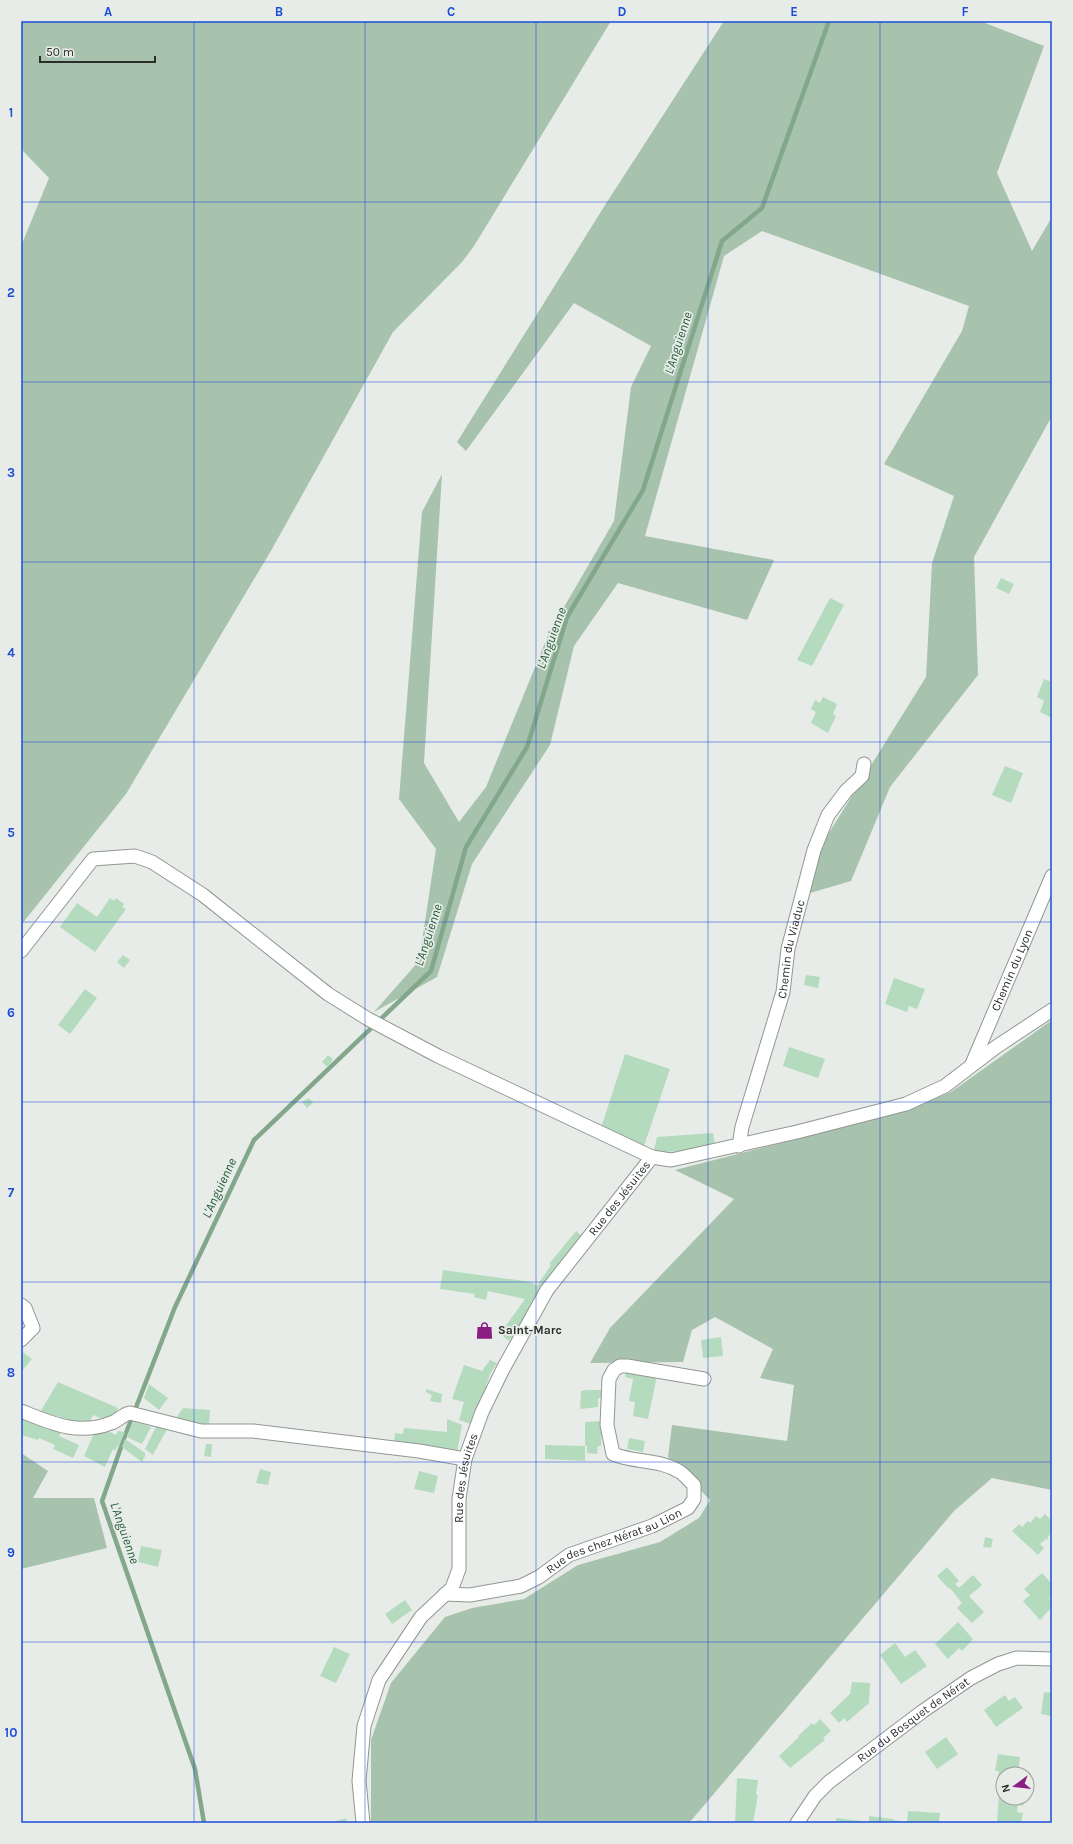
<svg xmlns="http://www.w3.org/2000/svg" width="1073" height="1844" font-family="Karla,sans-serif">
	<rect width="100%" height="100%" fill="#e7ece8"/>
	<!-- green -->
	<g fill="#a7c2ad">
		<polygon points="21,21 611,21 474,246 462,262 393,332 272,549 126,794 21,925 21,246 49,178 21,149"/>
		<polygon points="724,21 980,21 1044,46 997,173 1032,251 1052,217 1052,416 974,557 978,675 890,787 851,881 810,893 822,844 926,677 932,563 954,496 884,464 962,331 969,306 762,231 724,256 645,536 774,560 747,620 618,583 574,646 550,745 472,864 437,977 374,1012 419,961 436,849 399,799 422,512 442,474 424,763 459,822 486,787 549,633 614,521 631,387 651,346 574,303 466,451 457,442 607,202"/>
		<polygon points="1052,1020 1052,1490 992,1478 954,1511 689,1823 371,1823 371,1740 391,1683 445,1617 472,1608 524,1599 578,1565 660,1542 699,1518 710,1500 668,1457 672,1425 787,1441 794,1385 760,1378 773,1349 715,1317 692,1330 683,1362 590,1363 610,1328 734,1199 675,1170 899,1113 951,1092"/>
		<polygon points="21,1453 48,1471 33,1498 94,1498 107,1548 21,1569"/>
	</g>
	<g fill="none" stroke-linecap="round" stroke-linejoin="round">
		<!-- stream -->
		<polyline stroke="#83a78b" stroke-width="4.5" points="204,1823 195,1769 102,1501 126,1433 175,1307 254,1140 431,971 466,847 527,747 567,617 643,490 722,241 762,208 829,21"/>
	</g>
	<!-- building -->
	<g fill="#b5dbbe">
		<polygon points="1001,578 1014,584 1009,594 996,588"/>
		<polygon points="830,598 844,605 812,666 797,660"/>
		<polygon points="1044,679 1052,682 1052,718 1040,712 1044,701 1037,697"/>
		<polygon points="823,697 837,704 833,714 836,716 828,733 811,723 816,712 811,709 815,700 820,703"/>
		<polygon points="1005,766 1023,773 1011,803 992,795"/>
		<polygon points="110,898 114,901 116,898 124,904 122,907 126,909 95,952 60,927 77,903 97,917"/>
		<polygon points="123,955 130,960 124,968 117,962"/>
		<polygon points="806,975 820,977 818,988 804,985"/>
		<polygon points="894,978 925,989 917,1009 909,1006 907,1012 885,1004"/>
		<polygon points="85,989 97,998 70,1034 58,1025"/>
		<polygon points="789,1047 825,1059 818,1078 783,1066"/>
		<polygon points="625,1054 670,1069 644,1146 601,1128"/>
		<polygon points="328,1055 333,1059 328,1067 322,1062"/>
		<polygon points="309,1098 313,1103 307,1108 302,1102"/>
		<polygon points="713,1133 715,1146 687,1151 657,1152 654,1150 657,1137"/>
		<polygon points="576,1231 582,1236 509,1341 500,1334 525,1299 488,1291 486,1300 474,1297 475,1294 440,1289 443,1270 531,1282 537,1286 551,1265 549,1264"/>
		<polygon points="721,1337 723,1356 703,1358 701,1340"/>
		<polygon points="21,1351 32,1359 21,1372"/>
		<polygon points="490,1360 497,1363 490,1374 479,1407 471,1424 459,1420 464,1402 452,1399 464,1365 482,1371"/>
		<polygon points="626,1370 657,1376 648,1419 633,1416 635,1402 629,1401 633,1379 625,1377"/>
		<polygon points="58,1382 118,1408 114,1419 107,1416 105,1420 93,1415 89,1423 82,1420 79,1426 58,1416 39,1414"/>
		<polygon points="149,1384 168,1398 159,1410 144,1398"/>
		<polygon points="426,1389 442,1394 441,1403 430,1401 432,1395 426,1392"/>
		<polygon points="587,1390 603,1390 603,1398 598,1398 598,1407 580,1409 581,1391"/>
		<polygon points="183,1408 210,1410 209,1425 174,1421"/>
		<polygon points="22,1417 61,1432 59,1436 79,1445 73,1458 53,1449 55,1445 39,1438 38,1440 21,1435"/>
		<polygon points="447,1419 462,1425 457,1452 394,1444 395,1433 403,1434 404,1428 447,1432"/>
		<polygon points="134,1421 151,1427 142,1444 129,1438 127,1435"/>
		<polygon points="602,1421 601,1446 598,1446 597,1454 587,1453 587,1446 585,1446 585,1422"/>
		<polygon points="157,1425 167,1429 153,1455 145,1449"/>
		<polygon points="95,1431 110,1432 116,1435 118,1431 125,1432 119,1446 118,1445 115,1451 113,1449 105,1467 84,1456"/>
		<polygon points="629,1438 645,1441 643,1452 627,1449"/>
		<polygon points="125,1439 145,1453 145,1456 142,1462 122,1447"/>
		<polygon points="206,1444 212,1444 211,1457 204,1456"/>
		<polygon points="545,1445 585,1446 585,1461 545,1459"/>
		<polygon points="260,1469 271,1472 268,1485 256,1483"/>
		<polygon points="419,1471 438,1476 434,1493 414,1489"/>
		<polygon points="1045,1514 1052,1521 1052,1529 1047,1540 1046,1539 1040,1544 1044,1548 1038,1555 1012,1531 1019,1524 1022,1527 1028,1521 1030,1523 1036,1516 1040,1519"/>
		<polygon points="985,1537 993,1539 991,1548 983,1547"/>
		<polygon points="141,1546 162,1550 158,1567 138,1562"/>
		<polygon points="947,1567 959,1581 955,1584 959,1588 973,1575 982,1585 969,1596 984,1612 972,1623 957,1608 962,1603 950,1588 949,1589 937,1576"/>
		<polygon points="1042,1573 1052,1584 1052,1595 1049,1598 1052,1601 1052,1607 1040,1620 1023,1601 1030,1595 1024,1589"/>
		<polygon points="405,1600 412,1610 392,1624 385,1614"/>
		<polygon points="958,1622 973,1639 962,1651 959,1648 948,1659 935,1644"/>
		<polygon points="895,1643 905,1657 915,1650 927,1666 901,1684 880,1655"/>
		<polygon points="334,1647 350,1654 336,1683 320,1676"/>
		<polygon points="852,1682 870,1683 869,1703 847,1722 844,1718 839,1723 830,1713 850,1694"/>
		<polygon points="1044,1692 1052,1693 1052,1716 1041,1714"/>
		<polygon points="1005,1695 1009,1701 1015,1697 1023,1708 996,1727 984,1710"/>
		<polygon points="820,1719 831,1731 823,1738 825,1740 821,1743 790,1768 779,1756 799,1737 798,1736 812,1723 814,1725"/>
		<polygon points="946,1737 958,1754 937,1769 925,1752"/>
		<polygon points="998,1754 1020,1757 1018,1774 1003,1774 1003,1787 996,1786 999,1771 995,1771"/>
		<polygon points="737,1778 758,1780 756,1795 758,1795 753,1823 735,1823"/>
		<polygon points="999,1794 1003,1795 1003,1798 1024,1798 1023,1806 1018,1805 1017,1812 1023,1813 1021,1823 992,1823 992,1821 997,1822"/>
		<polygon points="908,1811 940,1813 939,1823 907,1823"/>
		<polygon points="869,1816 893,1819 893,1820 900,1821 900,1823 869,1823"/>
		<polygon points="346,1818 347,1823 336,1823 336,1821"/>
		<polygon points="836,1818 862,1821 862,1823 836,1823"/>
		<polygon points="697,1820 716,1822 716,1823 697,1823"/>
	</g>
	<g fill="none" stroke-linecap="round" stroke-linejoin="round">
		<defs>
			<g id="street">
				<polyline points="21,951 93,859 135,856 152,862 203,895 328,994 368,1019 438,1056 652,1157 671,1160 797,1132 906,1104 945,1086 996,1047 1052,1010"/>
				<path id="s1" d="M972 1064 1052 876"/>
				<path id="s2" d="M739 1146 742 1127 783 992 788 949 814 850 828 815 846 791 862 776 864 764"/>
				<polyline points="21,1305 25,1308 33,1328 21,1340"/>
				<path d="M21 1411C51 1423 78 1436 111 1423 118 1421 123 1414 130 1413L201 1431H253L419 1451 465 1459"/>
				<path id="s3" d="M445 1594 470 1595 521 1586 539 1577 569 1555 652 1526 688 1508 694 1499V1485C689 1481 685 1475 680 1472 660 1459 635 1463 613 1454L607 1425 609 1379 614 1370 620 1366H627L704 1379"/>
				<path id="s4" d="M363 1823 359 1781 364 1726 379 1680 421 1617 452 1588 459 1569V1499L465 1459 482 1412 503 1369 547 1290 652 1157"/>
				<path id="s5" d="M797 1823 815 1796 829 1782 923 1711 971 1678 998 1664 1017 1658 1052 1659"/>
			</g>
		</defs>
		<!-- street casing -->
		<use href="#street" stroke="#929793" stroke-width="15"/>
		<!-- street -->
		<use href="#street" stroke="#fff" stroke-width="13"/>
	</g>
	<!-- grid -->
	<path fill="none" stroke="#1d4ed8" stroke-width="1" stroke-opacity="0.55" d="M194 21V1823M365 21V1823M536 21V1823M708 21V1823M880 21V1823M21 202H1052M21 382H1052M21 562H1052M21 742H1052M21 922H1052M21 1102H1052M21 1282H1052M21 1462H1052M21 1642H1052"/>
	<!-- icons -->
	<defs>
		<symbol id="shop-bare" viewBox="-9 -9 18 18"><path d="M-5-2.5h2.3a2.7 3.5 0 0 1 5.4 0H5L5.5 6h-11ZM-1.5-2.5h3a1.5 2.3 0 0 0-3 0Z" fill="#8b1e82" stroke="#e7ece8" stroke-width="2.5" paint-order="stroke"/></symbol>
	</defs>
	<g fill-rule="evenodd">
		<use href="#shop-bare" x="472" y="1318" width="25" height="25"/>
	</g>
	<g text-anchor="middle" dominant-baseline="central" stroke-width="3.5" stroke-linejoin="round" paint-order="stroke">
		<!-- street labels -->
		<g font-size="12" fill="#2b2d2b" stroke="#e7ece8">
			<text stroke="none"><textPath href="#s2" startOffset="204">Chemin du Viaduc</textPath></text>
			<text stroke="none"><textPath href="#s1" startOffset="102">Chemin du Lyon</textPath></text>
			<text stroke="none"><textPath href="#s4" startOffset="700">Rue des Jésuites</textPath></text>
			<text stroke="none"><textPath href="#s4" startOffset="376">Rue des Jésuites</textPath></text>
			<text stroke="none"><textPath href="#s3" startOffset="181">Rue des chez Nérat au Lion</textPath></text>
			<text stroke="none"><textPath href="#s5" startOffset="157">Rue du Bosquet de Nérat</textPath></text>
		</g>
		<!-- poi labels -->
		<g font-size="12" font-weight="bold" fill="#2b2d2b" stroke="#e7ece8" text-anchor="start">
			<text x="498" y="1330">Saint-Marc</text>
		</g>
		<!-- water labels -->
		<g font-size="13" font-style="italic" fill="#225b35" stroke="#e7ece8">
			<text transform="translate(678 343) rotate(-72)">L'Anguienne</text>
			<text transform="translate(551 638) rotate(-70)">L'Anguienne</text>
			<text transform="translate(428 935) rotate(-72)">L'Anguienne</text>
			<text transform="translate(219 1188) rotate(-65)">L'Anguienne</text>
			<text transform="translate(125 1533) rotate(71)">L'Anguienne</text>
		</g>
	</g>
	<!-- border -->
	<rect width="1073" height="1844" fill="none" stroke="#e7ece8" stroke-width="44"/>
	<!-- north arrow -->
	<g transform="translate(1015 1786) rotate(255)"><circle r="19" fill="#e7ece8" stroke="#9ca09c"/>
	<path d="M0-3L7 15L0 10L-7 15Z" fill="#8b1e82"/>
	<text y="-6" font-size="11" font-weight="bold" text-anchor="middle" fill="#2b2d2b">N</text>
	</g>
	<!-- scale -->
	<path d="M40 56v6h115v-6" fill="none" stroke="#2b2d2b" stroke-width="2"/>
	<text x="46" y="56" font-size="12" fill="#2b2d2b" stroke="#e7ece8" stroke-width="3" paint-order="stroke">50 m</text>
	<rect x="22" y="22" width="1029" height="1800" fill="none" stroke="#1d4ed8" stroke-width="1.5"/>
	<g font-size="13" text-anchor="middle" font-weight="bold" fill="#1d4ed8">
		<text x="108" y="16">A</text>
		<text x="279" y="16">B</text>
		<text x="451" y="16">C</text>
		<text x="622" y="16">D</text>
		<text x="794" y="16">E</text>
		<text x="965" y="16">F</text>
		<text x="11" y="117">1</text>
		<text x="11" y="297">2</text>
		<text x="11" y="477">3</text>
		<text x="11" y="657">4</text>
		<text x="11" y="837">5</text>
		<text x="11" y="1017">6</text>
		<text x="11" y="1197">7</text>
		<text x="11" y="1377">8</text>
		<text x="11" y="1557">9</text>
		<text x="11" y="1737">10</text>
	</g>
</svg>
